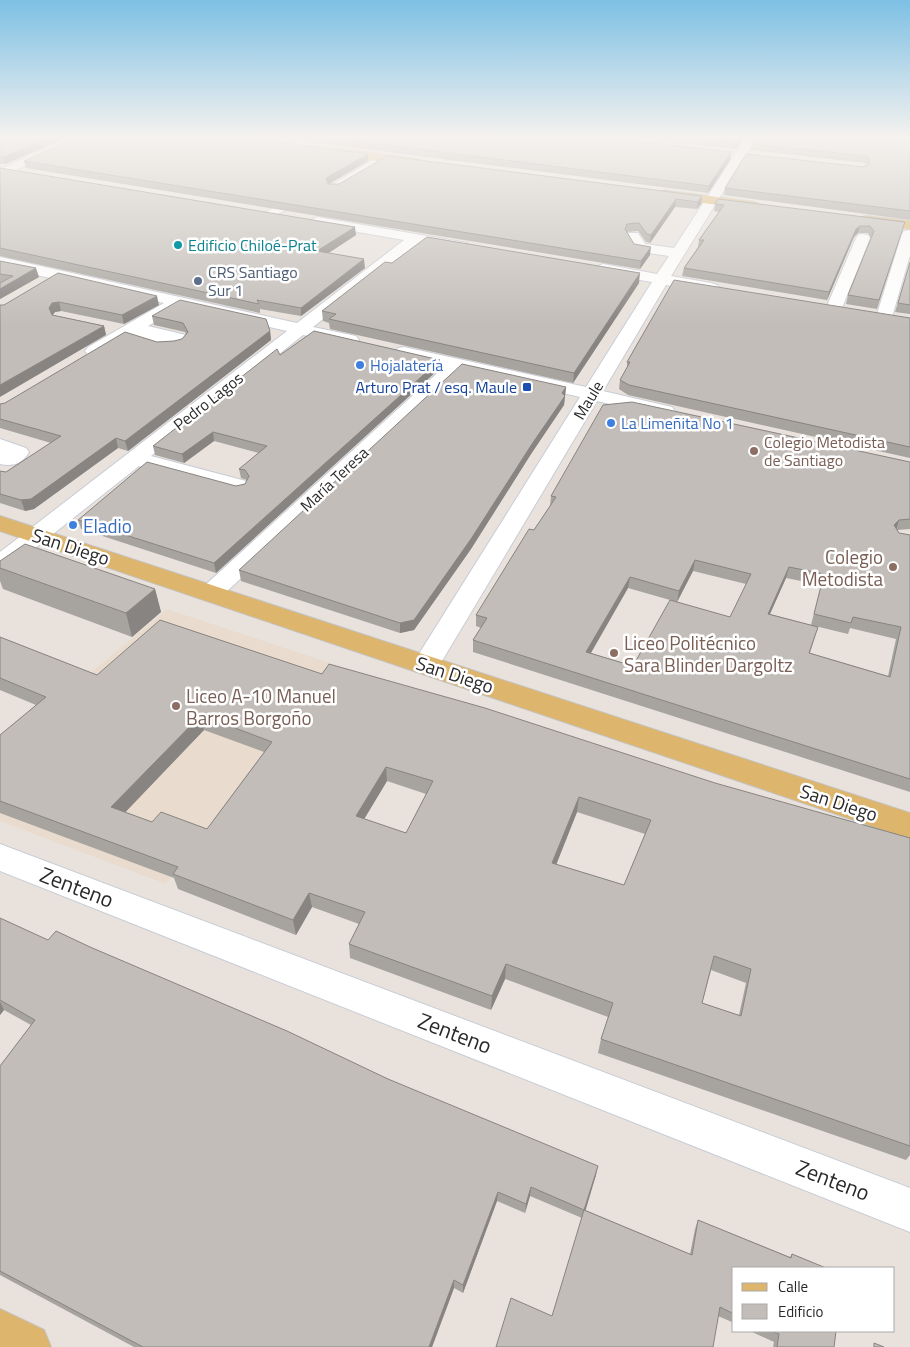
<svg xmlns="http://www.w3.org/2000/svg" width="910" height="1347" font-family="'Titillium Web',sans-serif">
	<rect width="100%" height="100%" fill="#e9e2dc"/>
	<!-- education -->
	<polygon fill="#e9dcce" points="167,609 330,663 259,764 166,884 0,821 0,749"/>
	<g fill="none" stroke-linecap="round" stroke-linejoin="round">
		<defs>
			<g id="minor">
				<polygon points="74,137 90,137 0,177 0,169"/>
				<polygon points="746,137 757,137 671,276 711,283 717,285 719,288 717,291 711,293 666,285 603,391 672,407 675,411 672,415 665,417 597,401 436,671 426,674 416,671 412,665 580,397 462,370 220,598 211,601 202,598 198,593 202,588 444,367 398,356 395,352 398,348 404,347 586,387 652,282 603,274 598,272 595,269 598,266 603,264 657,274 669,256 635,251 626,236 628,233 638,233 645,244 674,248"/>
				<polygon points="383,154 387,155 389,158 387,161 339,190 329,190 328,187"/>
				<polygon points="288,199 293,200 295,203 293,206 270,218 263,214"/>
				<path d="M317 217 462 242 467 243 469 246 467 249 462 250 419 243 313 327 356 336 359 340 356 344 350 345 303 335 151 456 246 481 249 486 246 491 238 493 139 466 9 569 0 571V552L287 331 181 307 148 326 186 335 189 339 183 347 164 349 138 344 135 340 138 337C119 338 106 359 88 355L85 351 88 347 164 303 0 267V257L297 323 404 240 312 224 310 221Z"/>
				<polygon points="910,230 910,255 892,317 890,321 878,321 876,317 902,234 904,231"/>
				<polygon points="863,234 868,235 870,238 842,308 840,312 828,312 826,308 856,238 858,235"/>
				<path d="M0 439 26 448 29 452C23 463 13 467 0 464Z"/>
				<polygon points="0,844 910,1188 910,1232 0,871"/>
			</g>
			<g id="major">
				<polygon points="331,147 420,159 426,163 420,167 327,154 325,151"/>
				<polygon points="664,190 755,202 762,206 755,210 659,197 657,194"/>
				<polygon points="867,216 910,221 910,229 862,223 860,220 862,217"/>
				<polygon points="0,516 910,813 910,839 0,531"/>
				<polygon points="0,1309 44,1330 51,1347 0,1347"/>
			</g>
		</defs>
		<!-- minor casing -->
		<use href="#minor" stroke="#c8ccd5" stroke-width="2"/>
		<!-- major casing -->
		<use href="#major" stroke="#c3c3c3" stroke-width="2"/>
		<!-- minor -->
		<use href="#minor" fill="#fff" fill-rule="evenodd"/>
		<!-- major -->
		<use href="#major" fill="#deb56c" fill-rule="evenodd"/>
	</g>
	<!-- wall -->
	<g fill="#a7a39e" fill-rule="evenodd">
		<polygon points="0,137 68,137 5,164 0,164"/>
		<polygon points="271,137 598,137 730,160 708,193"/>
		<polygon points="632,137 744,137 736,149"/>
		<polygon points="910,137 910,220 724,195 725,188 867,166 865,163 751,150 752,144"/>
		<polygon points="368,154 368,161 329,184 702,196 701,204 697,209 675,207 650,243 646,242 638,231 627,232 634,244 650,255 640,269 26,168 24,161"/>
		<polygon points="0,168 356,235 328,253 365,268 301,316 260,309 260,313 0,256"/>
		<polygon points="715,204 905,222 877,309 846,304 848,295 871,238 868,233 858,233 854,237 827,300 682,276 684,268 698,247 699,240 719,212 714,211"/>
		<polygon points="0,261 39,277 0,299 0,283 2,282 0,282"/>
		<polygon points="910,262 910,314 895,312"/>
		<polygon points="392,263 639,283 573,383 330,329 329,323 323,321 322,311"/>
		<polygon points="58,273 159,305 124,324 61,311 55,312 53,315 104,326 106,335 4,305"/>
		<polygon points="152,316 270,331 271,340 128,451 118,448 34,509 25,511 0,503 0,471 6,472 51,443 0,428 0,404 5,403 157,342 174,341 182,339 186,334 185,332 154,325"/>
		<polygon points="910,318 910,458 628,395 619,389 620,380 627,368 627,362"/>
		<polygon points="280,355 440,368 216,573 81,529 78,520 245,484 247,480 241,478 239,469 259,453 214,441 184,463 155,455 153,446"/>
		<polygon points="566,387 564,405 531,454 471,549 414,630 400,633 241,581 239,570"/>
		<path d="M910 462V529L897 530 899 533 910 535V792L473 652V640L481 628 476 626V615L550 506 551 496ZM693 571 746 584 730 617 677 602ZM786 578 821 585 811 625 770 614ZM628 588 670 600 633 666 591 653ZM815 626 848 634 850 628 896 639 888 676 810 653 818 627Z"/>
		<polygon points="0,561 155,589 161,612 132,637 3,589 0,581"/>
		<path d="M0 637 97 675 322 674 910 838V1155L906 1160 598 1053 601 1039 608 1017 505 979 491 1010 350 958 349 944 359 924 312 907 296 935 178 889 174 878 0 813V735L36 705 0 690ZM204 730 264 752 207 829 152 822 125 812ZM387 781 426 794 406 833 364 819ZM577 812 645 834 624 885 556 864ZM711 970 746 983 739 1015 702 1003Z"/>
		<polygon points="0,918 48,940 90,947 388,1079 596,1175 585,1210 690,1254 695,1229 698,1220 790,1257 792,1254 826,1268 734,1268 734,1323 718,1316 552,1316 582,1218 530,1196 525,1213 497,1201 463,1293 454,1288 432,1347 134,1347 0,1275 0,1066 31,1025 4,1010 0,1015"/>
		<polygon points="750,1331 836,1331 834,1347 773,1347 774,1342"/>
	</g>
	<!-- shaded-wall -->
	<g fill="#888481">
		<polygon points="50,137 68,137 5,164 3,157"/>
		<polygon points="740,137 744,137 736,149 737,142"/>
		<polygon points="731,152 730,160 708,193 709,186"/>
		<polygon points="368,154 368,161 327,185 326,178"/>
		<polygon points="702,196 701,204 697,209 698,202"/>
		<polygon points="676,199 675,207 650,243 651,235"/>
		<polygon points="860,226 858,233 854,237 827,300 829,292 856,229"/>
		<polygon points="355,227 356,235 318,260 317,251"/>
		<polygon points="651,247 650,255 640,269 641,261"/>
		<polygon points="364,259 365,268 301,316 301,308"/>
		<polygon points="36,268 39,277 0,299 0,289"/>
		<polygon points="640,273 639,283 573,383 574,373"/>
		<polygon points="157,296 159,305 124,324 122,315"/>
		<polygon points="59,302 61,311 55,312 51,317 49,308 52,303"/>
		<polygon points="104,326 106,335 0,397 0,385"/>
		<polygon points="270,331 271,340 128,451 125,441"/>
		<polygon points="440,360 440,368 216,573 214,563"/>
		<polygon points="566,387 564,405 531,454 471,549 414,630 400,633 400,623"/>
		<polygon points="213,432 214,441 184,463 182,454"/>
		<polygon points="116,438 118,448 34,509 25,511 21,500"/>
		<polygon points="899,520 896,530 894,525"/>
		<polygon points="695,560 693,571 677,602 679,591"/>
		<polygon points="789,567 786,578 765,625 768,614"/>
		<polygon points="630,577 628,588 585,663 586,652"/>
		<polygon points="155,589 161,612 132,637 126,613"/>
		<polygon points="201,715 204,730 116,822 111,807"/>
		<polygon points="386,767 387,781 357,831 356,816"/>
		<polygon points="579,797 577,812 551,878 552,863"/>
		<polygon points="309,893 312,907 296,935 293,920"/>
		<polygon points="506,964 505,979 491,1010 492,996"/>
		<polygon points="0,1002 4,1010 0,1015"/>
		<polygon points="598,1166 596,1175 583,1219 584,1210"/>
		<polygon points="531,1187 530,1196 525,1213 526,1204"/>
		<polygon points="498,1192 497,1201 463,1293 463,1285"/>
		<polygon points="454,1280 454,1288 432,1347 429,1347"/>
	</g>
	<!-- building -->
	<g fill="#c2bdb8" stroke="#888481" fill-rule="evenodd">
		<polygon points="0,137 50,137 3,157 0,157"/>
		<polygon points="77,137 240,137 368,154 326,178 328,184 339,184 387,156 702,196 698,202 676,199 651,235 647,234 639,223 627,224 625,229 634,244 651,247 641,261 24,161"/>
		<polygon points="324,137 598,137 731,152 709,186"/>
		<polygon points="695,137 740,137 737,142"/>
		<polygon points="756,137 910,137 910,211 725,188 746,154 863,167 867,166 870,162 867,156 752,144"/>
		<polygon points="0,168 355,227 317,251 364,259 301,308 257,300 259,304 0,248"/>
		<polygon points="718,199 905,222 879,300 848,295 874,231 870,226 860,226 856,229 829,292 684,268 704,240 699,240 724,205 715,204"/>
		<polygon points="427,237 640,273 574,373 329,319 336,314 322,311 385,262 392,263"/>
		<polygon points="0,261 36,268 0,289 0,283 13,276 0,274"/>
		<polygon points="910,262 910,305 898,303"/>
		<polygon points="58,273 157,296 122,315 59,302 52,303 49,308 52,315 104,326 0,385 0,305 4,305"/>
		<polygon points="674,280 910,318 910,447 629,385 620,380 630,362 627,362"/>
		<polygon points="180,300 266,319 270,331 125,441 116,438 31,499 21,500 0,494 0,471 6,472 61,436 0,419 0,404 5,403 125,332 157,342 174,341 182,339 188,332 183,323 152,316"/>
		<polygon points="314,331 440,360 214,563 78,520 147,462 236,486 245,484 249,476 245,470 239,469 267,446 213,432 182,454 153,446 277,349 280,355"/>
		<polygon points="462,364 566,387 562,393 565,396 532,444 471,539 414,620 400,623 239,570"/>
		<path d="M632 402 910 462V519L899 520 894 525 899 533 910 535V779L473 640 487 618 476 615 529 529 534 530 556 497 551 496 603 405ZM695 560 751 574 730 617 670 600 633 666 586 652 630 577 679 591ZM789 567 824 574 814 614 851 623 853 617 901 627 890 677 809 653 818 627 768 614Z"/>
		<polygon points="25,544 155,589 126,613 0,568 0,561"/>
		<path d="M160 620 322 674 329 664 485 708 715 783 910 838V1146L601 1039 613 1003 506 964 492 996 349 944 365 912 309 893 293 920 173 874 178 867 0 801V735L46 697 0 678V637L97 675ZM201 715 272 742 207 829 161 812 152 822 111 807ZM386 767 433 781 406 833 356 816ZM579 797 651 820 624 885 552 863ZM714 956 751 969 741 1016 702 1003Z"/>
		<polygon points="0,918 48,940 56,931 90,947 287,1031 388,1079 598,1166 584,1210 531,1187 526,1204 498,1192 463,1285 454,1280 429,1347 143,1347 0,1271 0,1066 35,1020 0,1000"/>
		<polygon points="584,1210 692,1255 698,1220 791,1258 792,1254 826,1268 734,1268 734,1314 720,1307 713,1347 496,1347 511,1298 552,1316"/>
		<polygon points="771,1331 836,1331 834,1347 777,1347 779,1334"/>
		<polygon points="874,1343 884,1347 874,1347"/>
	</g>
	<!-- sky -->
	<linearGradient id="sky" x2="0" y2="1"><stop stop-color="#7dc0e4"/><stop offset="0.42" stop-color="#f5f2ef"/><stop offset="1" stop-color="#f5f2ef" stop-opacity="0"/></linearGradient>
	<rect width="910" height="326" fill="url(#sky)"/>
	<!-- markers -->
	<circle fill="#0f9aa8" stroke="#fff" stroke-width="2" cx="178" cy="245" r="5"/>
	<circle fill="#5c6f8a" stroke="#fff" stroke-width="2" cx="198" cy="281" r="5"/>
	<g fill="#3f7fe0" stroke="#fff" stroke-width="2">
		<circle cx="360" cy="365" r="5"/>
		<circle cx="611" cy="423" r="5"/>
		<circle cx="73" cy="525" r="5"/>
	</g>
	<rect fill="#1a4fb4" stroke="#fff" stroke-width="2" x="522" y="382" width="10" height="10" rx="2.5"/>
	<g fill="#8d6e63" stroke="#fff" stroke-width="2">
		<circle cx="754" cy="451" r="5"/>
		<circle cx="893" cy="567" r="5"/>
		<circle cx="614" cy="653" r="5"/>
		<circle cx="176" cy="706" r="5"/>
	</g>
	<g text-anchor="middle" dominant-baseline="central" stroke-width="5" stroke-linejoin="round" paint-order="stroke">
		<!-- far-culture labels -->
		<g font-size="16" fill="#0d838f" stroke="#fff" text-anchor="start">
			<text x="188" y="245">Edificio Chiloé-Prat</text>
		</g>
		<!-- far-service labels -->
		<g font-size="16" fill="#4e5e75" stroke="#fff" text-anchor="start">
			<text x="208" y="272">CRS Santiago<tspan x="208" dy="18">Sur 1</tspan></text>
		</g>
		<!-- far-shop labels -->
		<g font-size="16" fill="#366cbe" stroke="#fff" text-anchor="start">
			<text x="370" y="365">Hojalatería</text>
			<text x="621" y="423">La Limeñita No 1</text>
		</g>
		<!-- far-transit labels -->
		<g font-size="16" fill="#164399" stroke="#fff" text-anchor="end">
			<text x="517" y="387">Arturo Prat / esq. Maule</text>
		</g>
		<!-- far-street labels -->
		<g font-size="16" fill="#292929" stroke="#fff">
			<text transform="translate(588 400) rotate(-59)">Maule</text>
			<text transform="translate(208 401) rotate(-38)">Pedro Lagos</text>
			<text transform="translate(334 479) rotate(-43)">María Teresa</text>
		</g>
		<!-- far-education labels -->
		<g font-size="16" fill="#785e54" stroke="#fff" text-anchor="start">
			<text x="764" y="442">Colegio Metodista<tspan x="764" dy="18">de Santiago</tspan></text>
		</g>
		<!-- shop labels -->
		<g font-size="19" fill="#366cbe" stroke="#fff" text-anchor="start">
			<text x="83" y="525">Eladio</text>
		</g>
		<!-- street labels -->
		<g font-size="19" fill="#292929" stroke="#fff">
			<text transform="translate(71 546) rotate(18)">San Diego</text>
			<text transform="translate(455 674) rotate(18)">San Diego</text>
			<text transform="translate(839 802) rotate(18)">San Diego</text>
		</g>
		<!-- education labels -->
		<g font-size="19" fill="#785e54" stroke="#fff" text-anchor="start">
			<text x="883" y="556" text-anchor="end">Colegio<tspan x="883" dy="22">Metodista</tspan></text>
			<text x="624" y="642">Liceo Politécnico<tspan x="624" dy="22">Sara Blinder Dargoltz</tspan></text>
			<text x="186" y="695">Liceo A-10 Manuel<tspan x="186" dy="22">Barros Borgoño</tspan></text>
		</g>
		<!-- near-street labels -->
		<g font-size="22" fill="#292929" stroke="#fff">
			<text transform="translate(77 887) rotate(21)">Zenteno</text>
			<text transform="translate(455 1033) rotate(21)">Zenteno</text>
			<text transform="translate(833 1180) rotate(21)">Zenteno</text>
		</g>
	</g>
	<!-- legend -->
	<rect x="732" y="1267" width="162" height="65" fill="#ffffff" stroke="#a9a9a9"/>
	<rect x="742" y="1283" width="25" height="8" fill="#deb56c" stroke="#a9a9a9"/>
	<text x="778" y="1292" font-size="15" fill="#292929">Calle</text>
	<rect x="742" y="1304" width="25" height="15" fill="#c2bdb8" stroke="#a9a9a9"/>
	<text x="778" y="1317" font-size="15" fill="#292929">Edificio</text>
</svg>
